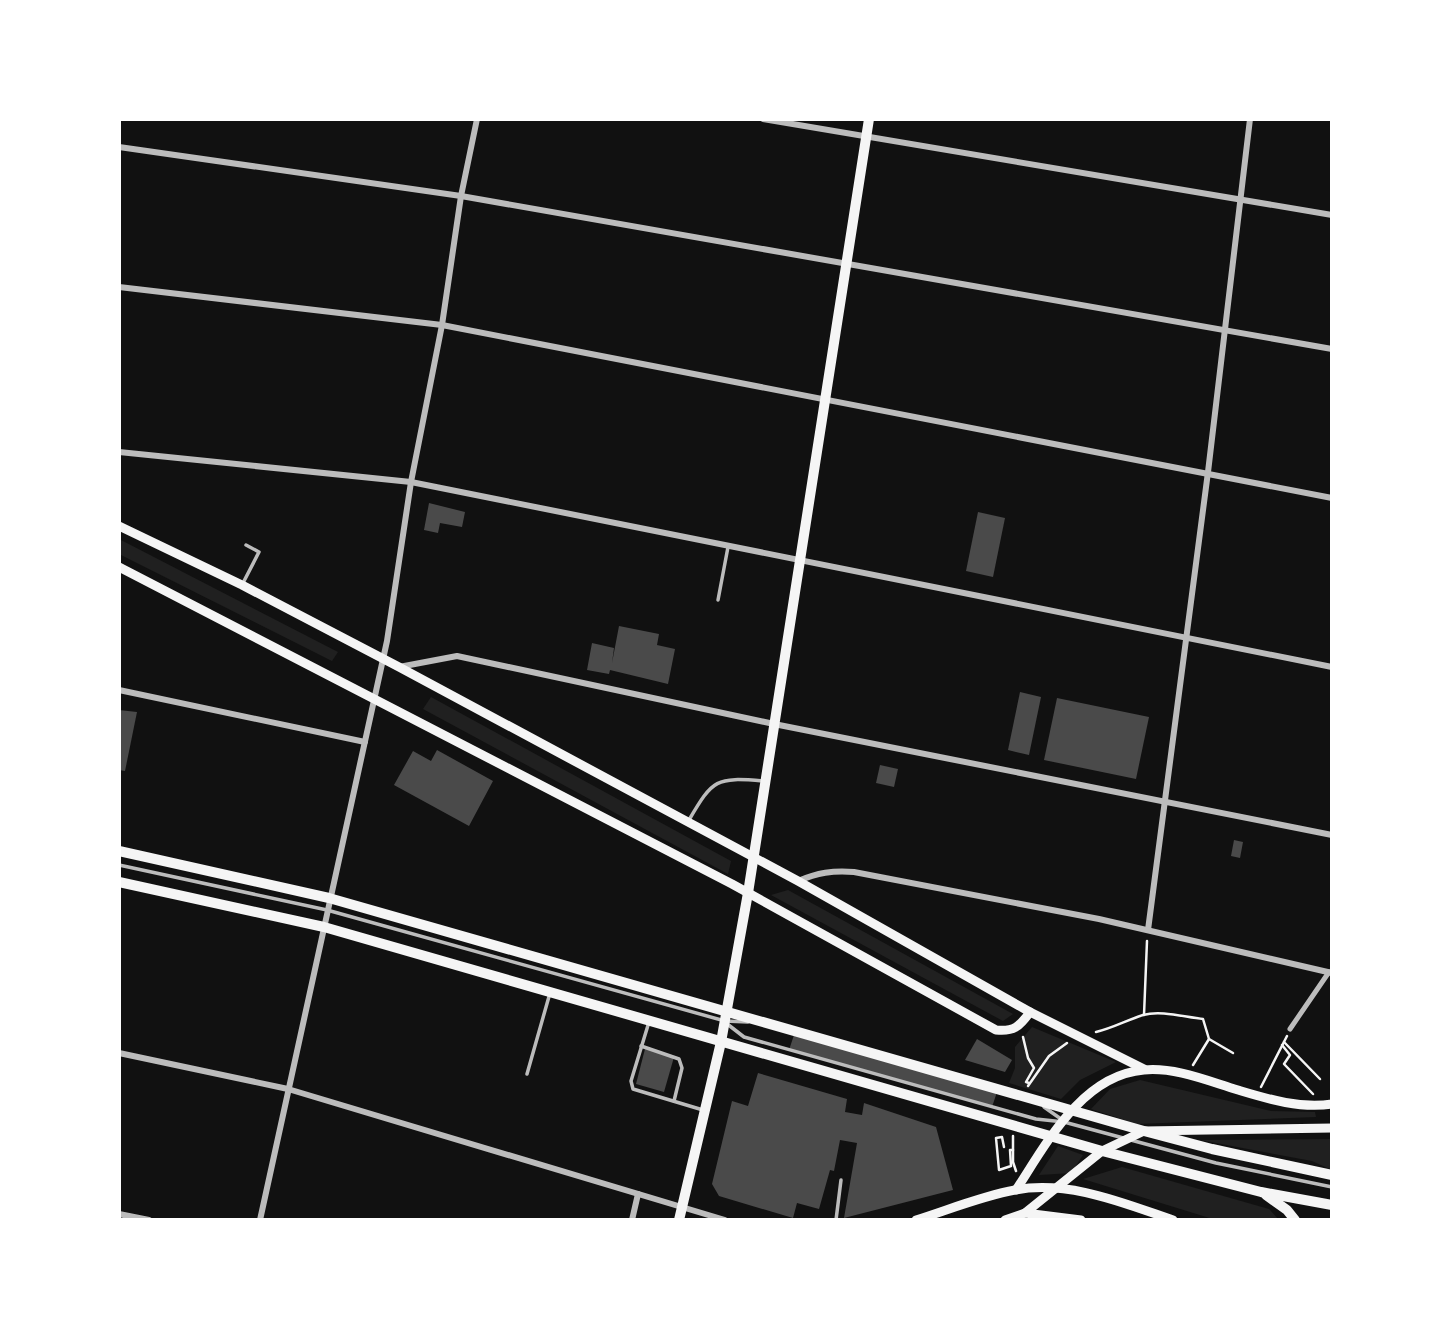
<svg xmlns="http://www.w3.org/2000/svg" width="1451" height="1339" font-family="Mulish,sans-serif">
	<rect width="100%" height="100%" fill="#111"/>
	<!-- green -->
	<g fill="#202020">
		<polygon points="119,539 338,652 332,661 119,554"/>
		<polygon points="431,697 731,861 728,874 423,709"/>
		<polygon points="788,890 1013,1014 1003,1021 771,895"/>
		<polygon points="1032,1027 1116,1062 1080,1080 1061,1099 1009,1083 1015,1068 1015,1047"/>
		<polygon points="1140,1080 1271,1111 1315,1112 1316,1117 1137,1124 1091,1109 1110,1089"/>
		<polygon points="1332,1139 1332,1170 1312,1161 1200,1140"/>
		<polygon points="1058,1146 1083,1155 1071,1173 1039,1175"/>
		<polygon points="1122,1167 1269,1209 1279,1220 1216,1220 1083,1179"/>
	</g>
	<!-- building -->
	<g fill="#4a4a4a">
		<polygon points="429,503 465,512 462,527 440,523 438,533 424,530"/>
		<polygon points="978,512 1005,518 993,577 966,571"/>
		<polygon points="619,626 659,634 657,645 675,649 668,684 610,670 609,674 587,670 592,643 614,648 612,663"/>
		<polygon points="1020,692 1041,697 1029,755 1008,750"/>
		<polygon points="1057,698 1149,717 1136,779 1044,760"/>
		<polygon points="119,710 137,712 125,771 119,770"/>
		<polygon points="437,750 493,781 469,826 394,785 413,751 431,761"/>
		<polygon points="880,765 898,769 894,787 876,783"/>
		<polygon points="1234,840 1243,842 1240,858 1231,856"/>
		<polygon points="794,1035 997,1092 992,1107 789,1050"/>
		<polygon points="977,1039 1012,1060 1005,1072 965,1060"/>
		<polygon points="645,1049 674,1057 664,1092 636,1084"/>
		<polygon points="758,1073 847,1099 845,1112 862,1115 864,1103 936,1127 953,1190 844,1218 857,1143 840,1140 834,1171 830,1170 819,1209 797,1203 793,1218 719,1196 712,1184 732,1101 748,1106"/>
	</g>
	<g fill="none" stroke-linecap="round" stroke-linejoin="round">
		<!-- path -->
		<g stroke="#f5f5f5" stroke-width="2.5">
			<polyline points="1144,1015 1147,941"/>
			<path d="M1096 1032C1113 1028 1127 1020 1143 1015 1161 1010 1184 1017 1203 1019L1209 1039 1193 1065"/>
			<polyline points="1023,1037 1028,1058 1034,1068 1026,1082 1029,1083"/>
			<polyline points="1209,1039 1233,1053"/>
			<polyline points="1284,1042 1320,1079"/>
			<polyline points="1282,1045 1290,1055 1284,1064 1313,1094"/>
			<polyline points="1028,1086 1049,1056 1067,1043"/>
			<polyline points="1261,1087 1287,1036"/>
			<polyline points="1013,1136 1013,1162 1016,1171"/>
			<polyline points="1004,1147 1002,1137 996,1138 999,1170 1011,1166 1010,1150 1013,1150"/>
		</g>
		<!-- service -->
		<g stroke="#bcbcbc" stroke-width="3.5">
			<polyline points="243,583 259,552 246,545"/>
			<polyline points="718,600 728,547"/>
			<path d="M689 820C713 779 716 777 763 781"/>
			<polyline points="119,865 327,910 725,1021 748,1022"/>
			<polyline points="649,1022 631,1081 633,1089 703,1110"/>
			<polyline points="726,1023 744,1037 1036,1119 1064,1122 1216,1163 1332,1187"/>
			<polyline points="641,1046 679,1059 682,1068 674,1101"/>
			<polyline points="527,1074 550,993"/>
			<polyline points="1044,1107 1061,1119"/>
			<polyline points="836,1220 841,1180"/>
		</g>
		<!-- pedestrian -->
		<polyline stroke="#bcbcbc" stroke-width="5" points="1290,1029 1329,972"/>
		<!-- minor -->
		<g stroke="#bcbcbc" stroke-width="6">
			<polyline points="763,119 1332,215"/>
			<polyline points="119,147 461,196 1332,349"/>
			<polyline points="119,287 442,325 1332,498"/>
			<polyline points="119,452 411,482 1332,667"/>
			<polyline points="399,667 457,656 774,724 1332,835"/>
			<polyline points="119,690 365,742"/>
			<path d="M798 881C817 873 833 870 854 872L1099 919 1332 973"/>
			<polyline points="1148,930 1208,472 1250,119"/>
			<polyline points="119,1053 288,1089 725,1220"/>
			<polyline points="119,1214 149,1220"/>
			<polyline points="260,1220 387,641 411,482 442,325 461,196 477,119"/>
			<polyline points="632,1220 638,1194"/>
		</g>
		<!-- secondary -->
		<g stroke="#f5f5f5" stroke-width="9">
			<polyline points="119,526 242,585 399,667 798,881 1030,1012 1144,1069"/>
			<path d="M119 567 732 884 996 1030C1014 1032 1020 1026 1030 1012"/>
			<path d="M1016 1190C1046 1144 1082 1075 1144 1070 1175 1067 1208 1081 1238 1090 1268 1099 1300 1109 1332 1104"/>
			<polyline points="1025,1213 1081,1220"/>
			<path d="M916 1220C948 1210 982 1196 1015 1190 1069 1180 1123 1203 1173 1220"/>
			<polyline points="1005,1220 1025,1213 1102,1151 1144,1131 1332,1128"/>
		</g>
		<!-- primary -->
		<g stroke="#f5f5f5" stroke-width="10">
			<polyline points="119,851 329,898 1144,1131 1212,1149 1332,1175"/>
			<polyline points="119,882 324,927 1102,1151 1261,1192 1332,1205"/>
			<polyline points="1266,1195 1287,1210 1295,1220"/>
			<polyline points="679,1220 721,1042 748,893 869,119"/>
		</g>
	</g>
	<!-- border -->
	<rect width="1451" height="1339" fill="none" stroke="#ffffff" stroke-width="242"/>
</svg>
